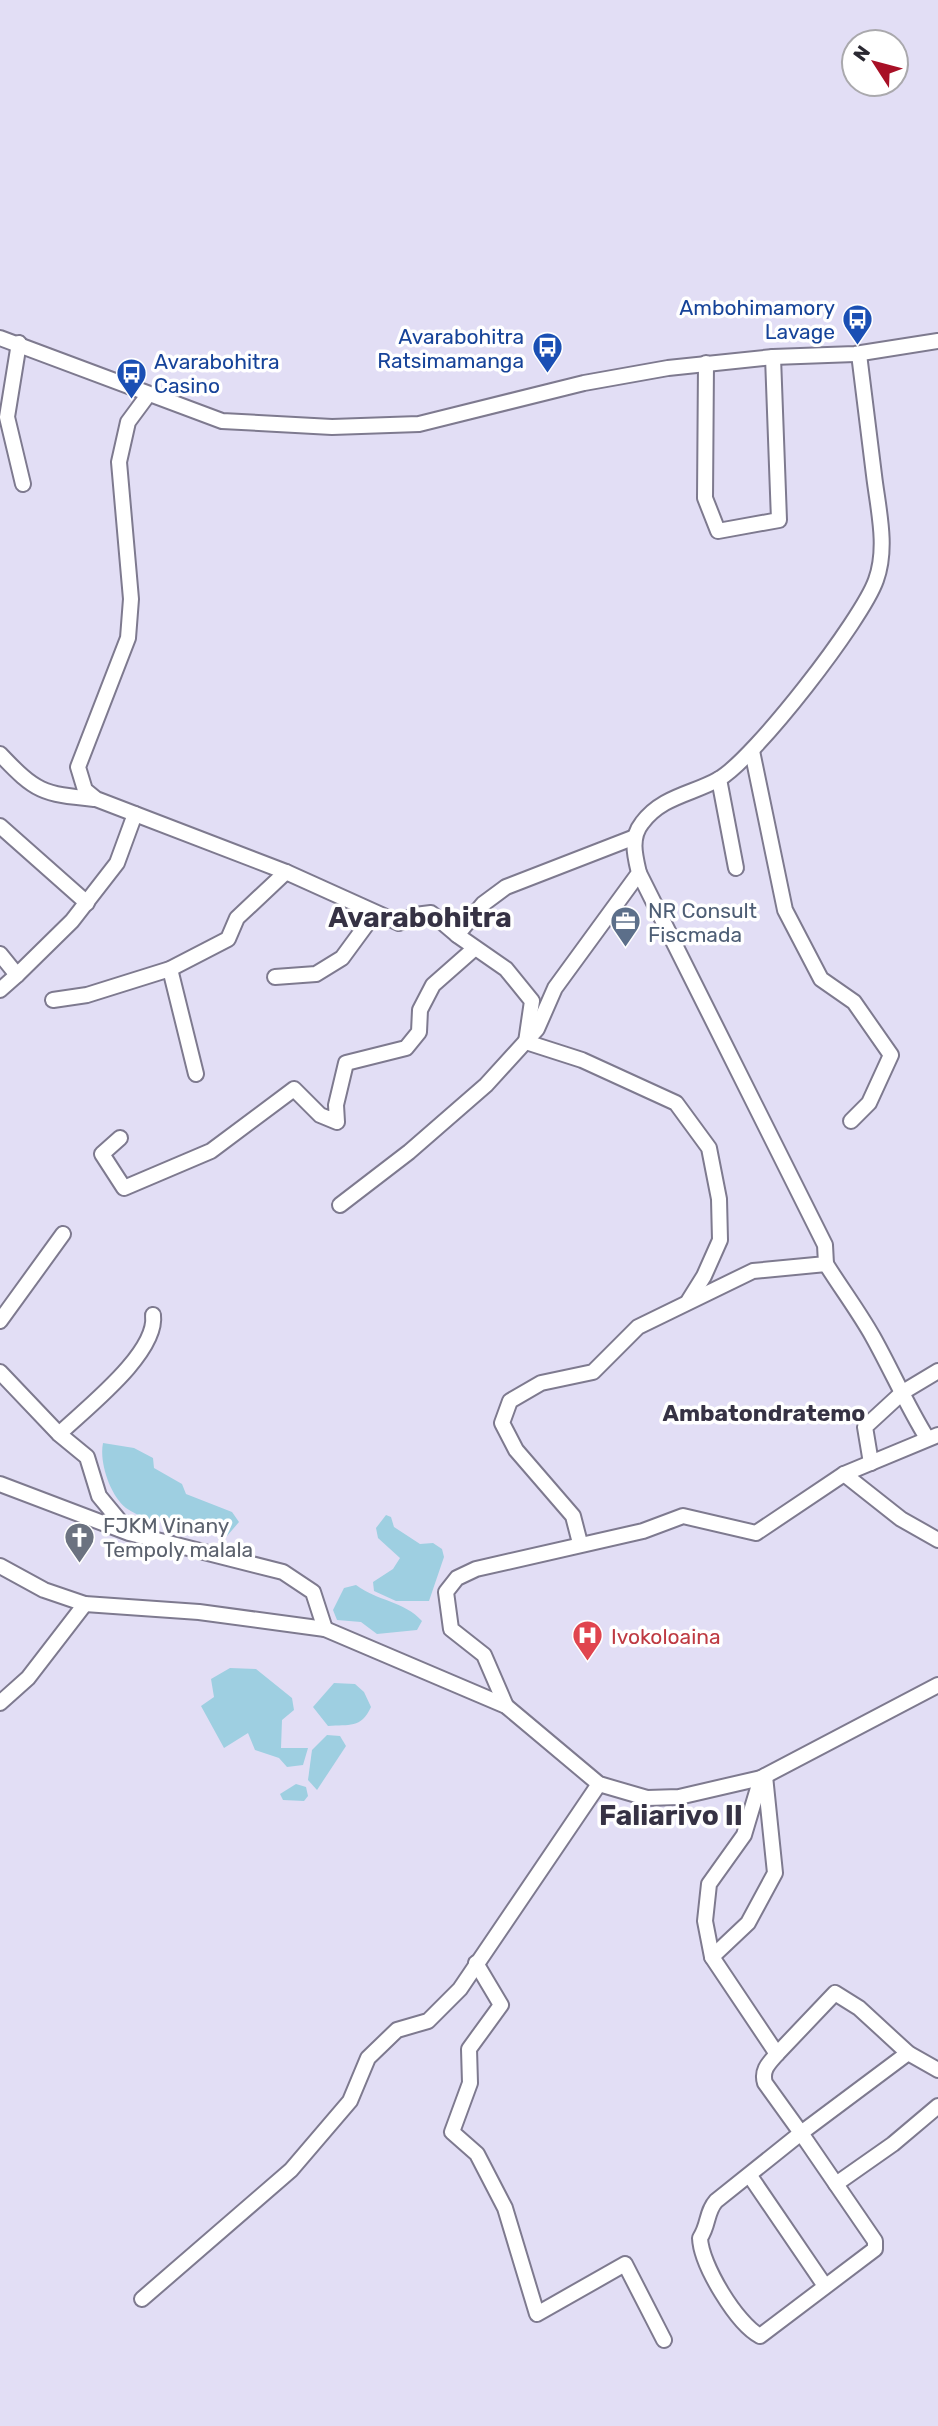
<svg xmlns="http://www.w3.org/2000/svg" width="938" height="2426" font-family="Rubik,sans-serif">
	<rect width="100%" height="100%" fill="#e2def5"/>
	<!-- water -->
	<g fill="#9ecfe1">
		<path d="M103 1443 134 1448 153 1458 154 1468 182 1484 186 1494 232 1512 239 1522 227 1536 204 1531 199 1522C181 1519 167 1515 151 1521 143 1517 133 1513 126 1508 110 1495 99 1462 103 1443Z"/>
		<polygon points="386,1515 391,1517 394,1527 420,1544 433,1543 442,1549 444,1557 429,1601 396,1601 374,1591 373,1582 393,1569 400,1558 378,1538 376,1528"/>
		<path d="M356 1585C377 1601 404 1601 422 1621L417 1630 377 1634 361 1622 337 1620 333 1610 344 1588Z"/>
		<polygon points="230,1668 256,1669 292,1698 294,1710 282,1720 281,1748 308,1748 303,1765 287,1767 279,1758 255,1750 248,1733 224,1748 201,1706 214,1697 211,1679"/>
		<path d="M334 1683 355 1684 364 1692 371 1707C361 1729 349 1724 328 1726L313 1707Z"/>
		<polygon points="327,1735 340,1736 346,1746 317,1790 308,1780 312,1750"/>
		<polygon points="296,1784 306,1787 308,1796 304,1801 283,1800 280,1794"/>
	</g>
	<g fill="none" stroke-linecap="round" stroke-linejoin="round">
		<defs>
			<g id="minor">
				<polyline points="0,338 222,421 332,427 419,424 584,383 668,368 773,357 855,354 938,341"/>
				<polyline points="19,343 7,417 23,484"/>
				<polyline points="706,363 705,498 718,531 779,520 773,357"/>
				<polyline points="148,395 128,422 119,462 131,599 128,638 78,767 85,790 96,799 286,872 399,923 415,915 431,913 457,935 483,904 506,887 635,837"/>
				<polyline points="752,751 785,910 821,979 854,1002 891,1055 869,1103 851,1121"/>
				<path d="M0 754C36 792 42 794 94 799"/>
				<polyline points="719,779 736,868"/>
				<polyline points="0,826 87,903"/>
				<polyline points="457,935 506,969 532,1001 526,1042 582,1060 676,1103 709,1148 719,1199 720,1240 704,1276 689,1300"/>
				<polyline points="0,954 17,975 72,921 117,863 135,814"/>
				<polyline points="170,969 196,1074"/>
				<polyline points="275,977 316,974 342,958 375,913"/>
				<polyline points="0,990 17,975"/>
				<polyline points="53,1000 87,995 170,969 228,939 237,918 286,872"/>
				<polyline points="120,1138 102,1154 124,1188 211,1151 294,1089 320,1115 337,1122 336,1105 346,1063 406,1048 419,1032 420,1010 433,985 475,948"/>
				<path d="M340 1205 409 1152 486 1085 537 1029 555 988 639 873C635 856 630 838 642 823 662 796 693 794 719 779 755 758 862 620 876 580 888 547 878 509 874 475 869 435 864 394 859 354"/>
				<path d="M826 1264C841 1288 859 1312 873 1337 892 1371 907 1406 927 1438"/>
				<polyline points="0,1321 63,1234"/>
				<polyline points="0,1372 59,1434 87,1457 99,1496 128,1531"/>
				<path d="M59 1434C85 1409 158 1353 153 1315"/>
				<polyline points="871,1463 865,1427 903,1392 938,1371"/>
				<polyline points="844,1474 901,1519 938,1540"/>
				<polyline points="0,1484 129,1533 283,1572 313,1592 325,1629"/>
				<polyline points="580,1543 573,1516 516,1450 502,1423 510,1401 541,1383 593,1372 638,1327 753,1271 826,1264 825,1245 639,873"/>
				<polyline points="0,1566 44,1590 85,1604 199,1612 325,1629 506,1706 599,1784 647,1798 679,1797 761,1778 938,1685"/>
				<polyline points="0,1703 28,1678 85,1604"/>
				<polyline points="506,1706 484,1655 451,1629 446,1592 457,1578 476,1569 643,1531 683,1516 756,1533 844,1474 938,1435"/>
				<path d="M761 1778 744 1835 709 1884 705 1921 712 1957 777 2054C769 2063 761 2070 765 2083L801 2133 716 2201C706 2212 709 2225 700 2238 701 2265 737 2324 760 2336L875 2249V2241L801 2133 908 2053"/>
				<polyline points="712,1957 748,1923 775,1873 765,1776"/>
				<polyline points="476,1963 501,2005 469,2049 470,2083 452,2132 477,2154 505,2208 537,2314 625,2264 664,2340"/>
				<polyline points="777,2054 835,1993 859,2008 908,2053 938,2070"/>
				<polyline points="750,2176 825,2286"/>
				<polyline points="836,2184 893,2144 938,2106"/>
				<polyline points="142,2299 291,2170 350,2101 368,2058 397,2030 428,2021 460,1989 599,1784"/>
			</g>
		</defs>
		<!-- minor casing -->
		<use href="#minor" stroke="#7e7a8f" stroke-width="18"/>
		<!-- minor -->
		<use href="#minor" stroke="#fff" stroke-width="14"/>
	</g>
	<!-- icons -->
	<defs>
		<symbol id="bus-pin" viewBox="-11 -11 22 30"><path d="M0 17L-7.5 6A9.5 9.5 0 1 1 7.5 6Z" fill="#1a4fb4" stroke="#fff"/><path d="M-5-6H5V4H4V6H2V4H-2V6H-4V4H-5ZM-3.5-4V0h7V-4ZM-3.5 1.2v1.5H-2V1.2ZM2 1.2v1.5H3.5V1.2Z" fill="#fff"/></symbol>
		<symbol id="office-pin" viewBox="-11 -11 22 30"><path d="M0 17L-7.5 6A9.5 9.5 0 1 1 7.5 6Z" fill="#5c6f8a" stroke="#fff"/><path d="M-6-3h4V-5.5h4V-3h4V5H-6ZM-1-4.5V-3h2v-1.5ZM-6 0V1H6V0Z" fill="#fff"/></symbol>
		<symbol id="church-pin" viewBox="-11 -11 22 30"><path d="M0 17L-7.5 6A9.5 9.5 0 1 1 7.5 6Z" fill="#6b7280" stroke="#fff"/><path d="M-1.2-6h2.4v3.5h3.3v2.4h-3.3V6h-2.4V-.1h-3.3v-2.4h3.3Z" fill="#fff"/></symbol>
		<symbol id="hospital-pin" viewBox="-11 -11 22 30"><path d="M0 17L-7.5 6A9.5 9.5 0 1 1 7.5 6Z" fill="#e0444e" stroke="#fff"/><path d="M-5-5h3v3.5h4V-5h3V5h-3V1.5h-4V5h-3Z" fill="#fff"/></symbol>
	</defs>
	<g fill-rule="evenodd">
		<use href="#bus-pin" x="840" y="302" width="35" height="47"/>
		<use href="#bus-pin" x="530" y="330" width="35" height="47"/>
		<use href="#bus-pin" x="114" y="356" width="35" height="47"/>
		<use href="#office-pin" x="608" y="904" width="35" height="47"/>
		<use href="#church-pin" x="62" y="1520" width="35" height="47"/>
		<use href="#hospital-pin" x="570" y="1618" width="35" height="47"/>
	</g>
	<g text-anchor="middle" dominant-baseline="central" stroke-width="7" stroke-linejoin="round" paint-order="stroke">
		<!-- transit labels -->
		<g font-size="21" fill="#164399" stroke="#fff" text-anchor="end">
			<text x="835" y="307">Ambohimamory<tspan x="835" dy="24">Lavage</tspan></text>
			<text x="524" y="336">Avarabohitra<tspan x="524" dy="24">Ratsimamanga</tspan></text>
			<text x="154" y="361" text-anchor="start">Avarabohitra<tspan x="154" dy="24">Casino</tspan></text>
		</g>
		<!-- service labels -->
		<g font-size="21" fill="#4e5e75" stroke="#fff" text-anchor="start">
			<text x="648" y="910">NR Consult<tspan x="648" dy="24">Fiscmada</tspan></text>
		</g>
		<!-- worship labels -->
		<g font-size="21" fill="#5b616d" stroke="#fff" text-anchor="start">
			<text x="103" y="1525">FJKM Vinany<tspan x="103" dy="24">Tempoly malala</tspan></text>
		</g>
		<!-- health labels -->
		<g font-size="21" fill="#be3a42" stroke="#fff" text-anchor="start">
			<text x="611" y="1636">Ivokoloaina</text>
		</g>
		<!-- neighbourhood labels -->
		<g font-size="23" font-weight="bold" fill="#363244" stroke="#fff">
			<text x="764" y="1413">Ambatondratemo</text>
		</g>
		<!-- district labels -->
		<g font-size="28" font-weight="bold" fill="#363244" stroke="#fff">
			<text x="420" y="917">Avarabohitra</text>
			<text x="671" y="1815">Faliarivo II</text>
		</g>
	</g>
	<!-- north arrow -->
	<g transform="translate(875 63) rotate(306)"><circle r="33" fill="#ffffff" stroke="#aaa9ad" stroke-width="2"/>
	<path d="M0-5L12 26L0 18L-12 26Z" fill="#a81026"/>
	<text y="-10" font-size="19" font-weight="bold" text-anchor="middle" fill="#2b2932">N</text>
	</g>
</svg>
